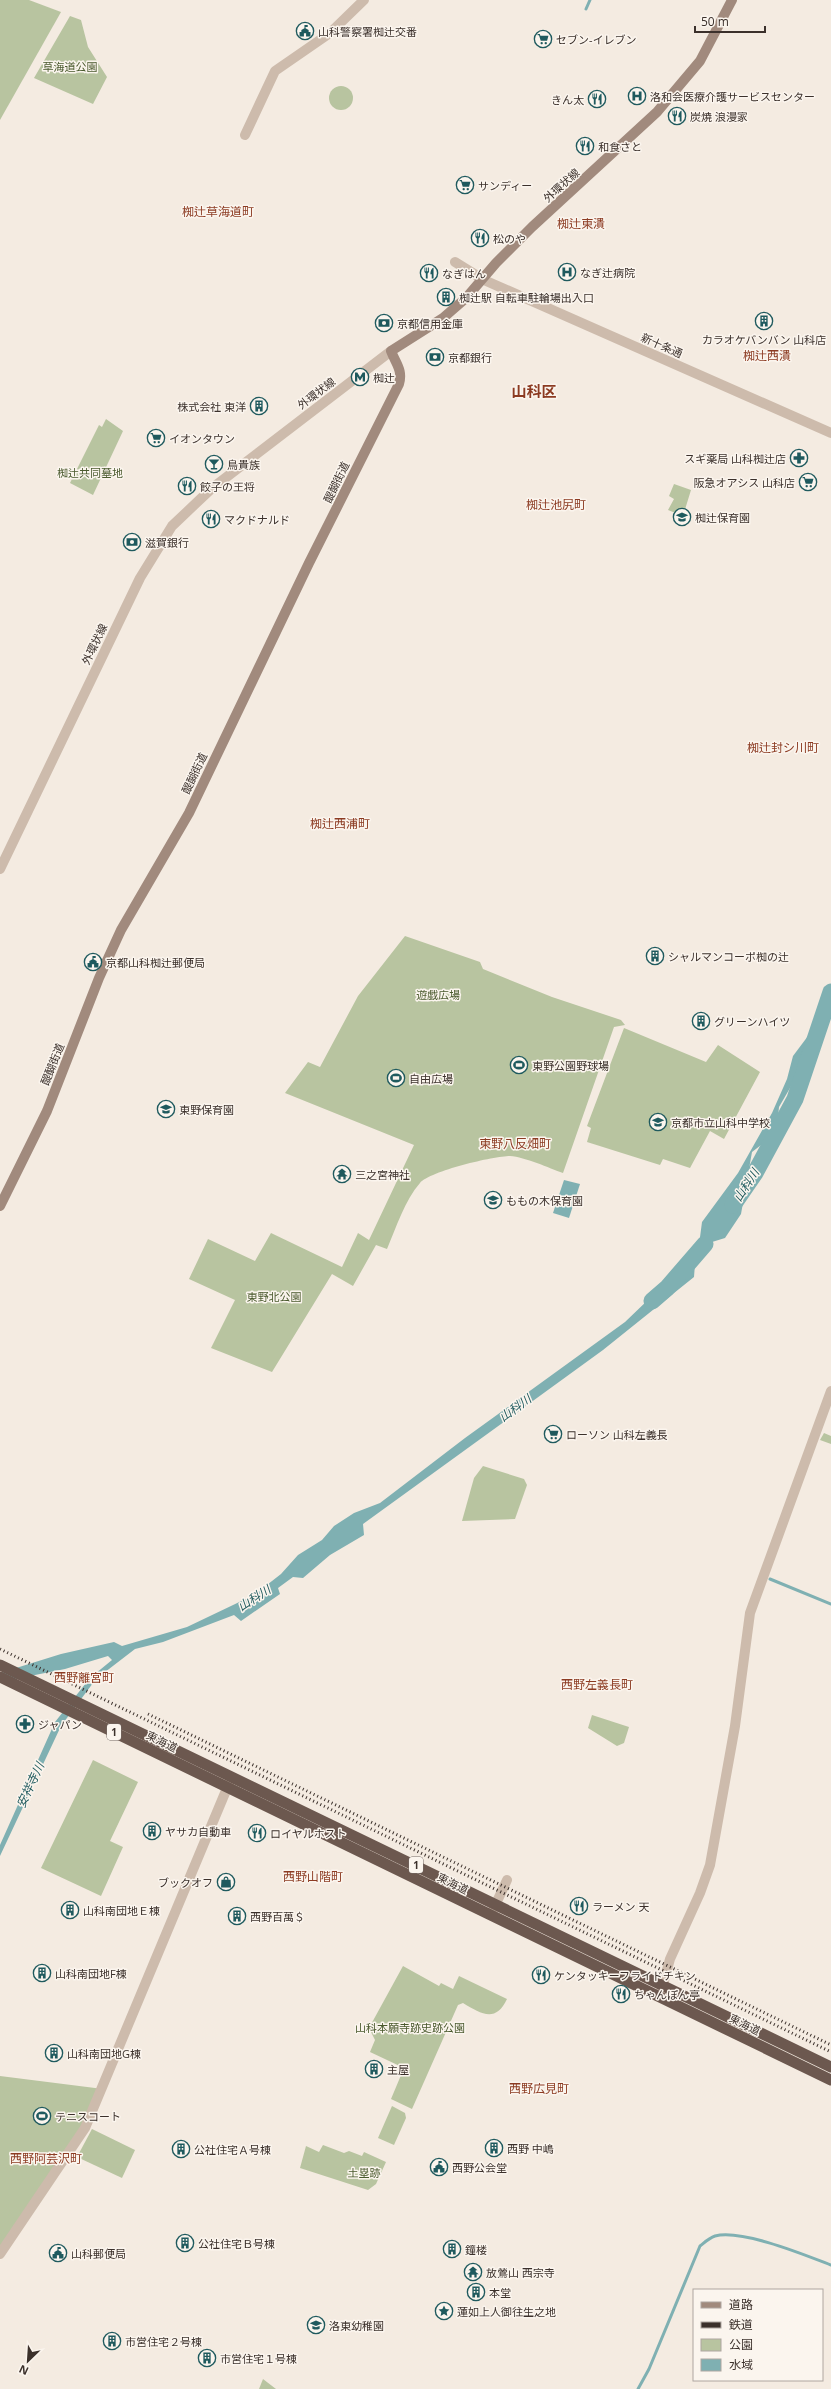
<svg xmlns="http://www.w3.org/2000/svg" width="831" height="2389" font-family="'Open Sans','Noto Sans JP',sans-serif">
	<rect width="100%" height="100%" fill="#f4ebe1"/>
	<!-- green -->
	<g fill="#b8c4a0">
		<polygon points="0,0 29,0 61,12 0,120"/>
		<polygon points="70,16 81,20 88,47 107,77 93,104 34,78"/>
		<circle cx="341" cy="98" r="12"/>
		<polygon points="106,419 123,431 93,495 70,483 99,425 102,427"/>
		<polygon points="674,484 691,490 683,516 668,510 674,499 669,496"/>
		<path d="M405 936 480 962 483 969 552 997 621 1020 625 1025 614 1027 563 1173C549 1168 525 1157 510 1156 494 1156 430 1171 420 1183 405 1200 396 1228 387 1249L376 1245 353 1286 332 1274 272 1372 211 1348 235 1300 189 1279 208 1239 255 1261 271 1233 342 1267 358 1233 369 1240 414 1145 285 1093 308 1062 320 1067 358 996Z"/>
		<polygon points="624,1028 706,1062 718,1045 760,1072 724,1139 710,1131 690,1168 663,1159 660,1165 587,1142 591,1128 587,1126"/>
		<polygon points="824,1433 831,1436 831,1444 820,1440"/>
		<polygon points="483,1466 524,1479 527,1485 515,1519 462,1521 474,1478"/>
		<polygon points="592,1715 629,1727 624,1743 617,1746 588,1728"/>
		<polygon points="93,1760 138,1782 110,1841 123,1847 101,1896 41,1868"/>
		<path d="M403 1966 439 1986 441 1983 453 1989 459 1976 507 1999C496 2023 481 2014 463 2003L458 2005 412 2109 391 2099 404 2068 370 2052 375 2040 369 2028Z"/>
		<polygon points="0,2076 103,2089 85,2128 0,2256"/>
		<polygon points="392,2106 405,2113 406,2118 394,2145 378,2138"/>
		<polygon points="92,2129 135,2150 122,2178 77,2157"/>
		<polygon points="323,2145 344,2153 349,2151 362,2156 364,2152 386,2162 376,2184 368,2190 300,2168 306,2146 319,2152"/>
		<polygon points="263,2379 276,2389 259,2389"/>
	</g>
	<!-- water -->
	<g fill="#7fb0b2">
		<polygon points="831,984 831,1007 797,1076 779,1107 778,1117 765,1142 752,1152 741,1214 725,1238 712,1242 695,1264 694,1277 603,1350 363,1524 364,1535 330,1555 303,1578 293,1577 278,1588 280,1594 241,1621 234,1615 163,1642 135,1649 96,1679 61,1726 0,1856 0,1845 55,1722 90,1678 112,1660 108,1656 65,1669 0,1682 0,1673 61,1654 114,1642 122,1646 187,1627 254,1595 281,1574 298,1555 322,1540 334,1526 354,1513 380,1503 465,1438 625,1322 650,1298 681,1278 699,1245 702,1222 738,1173 772,1113 787,1079 793,1056 814,1028"/>
		<polygon points="564,1180 580,1184 569,1218 553,1213"/>
	</g>
	<g fill="none" stroke-linecap="round" stroke-linejoin="round">
		<!-- stream -->
		<g stroke="#7fb0b2" stroke-width="3">
			<polyline points="586,9 590,0"/>
			<polyline points="770,1579 831,1604"/>
			<path d="M638 2389 649 2369 700 2246C705 2242 709 2238 715 2236 742 2229 805 2255 831 2265"/>
		</g>
		<!-- river -->
		<g stroke="#7fb0b2" stroke-width="17">
			<polyline points="733,1205 755,1173 795,1099 831,992"/>
			<polyline points="652,1301 667,1288 705,1244"/>
		</g>
		<!-- tertiary -->
		<g stroke="#cdbbac" stroke-width="10">
			<polyline points="245,135 275,71 330,33 364,0"/>
			<polyline points="455,262 484,280 831,433"/>
			<polyline points="0,869 140,578 172,526 211,489 391,351"/>
			<polyline points="492,1912 507,1880"/>
			<polyline points="661,1992 670,1959 700,1893 710,1865 735,1726 750,1613 831,1391"/>
			<polyline points="0,2254 85,2128 230,1781"/>
		</g>
		<!-- secondary -->
		<path stroke="#a18a7d" stroke-width="10" d="M0 1206 47 1111 99 978 121 930 189 813 309 563 399 384C403 370 396 364 391 351L443 318 466 298 496 263 532 227 657 112 700 61 732 0"/>
		<!-- trunk -->
		<g stroke="#6c584f" stroke-width="11">
			<polyline points="0,1665 831,2067"/>
			<polyline points="0,1677 831,2080"/>
		</g>
		<!-- rail -->
		<g stroke="#3b302b" stroke-width="3" stroke-dasharray="1 3" stroke-linecap="butt">
			<polyline points="0,1649 831,2052"/>
			<polyline points="148,1714 831,2045"/>
		</g>
	</g>
	<!-- icons -->
	<defs>
		<symbol id="civic-ring" viewBox="-11 -11 22 22"><circle r="9.5" fill="#fbf5ee" stroke="#1f5a5e" stroke-width="1.5"/><path d="M-.6-6.5H3V-4.5H.6V-3L4-1V1h2V6H-6V1h2V-1L-.6-3ZM-1.2 2.5V6h2.4V2.5Z" fill="#1f5a5e"/></symbol>
		<symbol id="supermarket-ring" viewBox="-11 -11 22 22"><circle r="9.5" fill="#fbf5ee" stroke="#1f5a5e" stroke-width="1.5"/><path d="M-6-5.5h2.5l.6 2H6L4.5 2H-2.5L-4.4-4H-6ZM-1.5 3.2a1.3 1.3 0 1 0 .1 0ZM3 3.2a1.3 1.3 0 1 0 .1 0Z" fill="#1f5a5e"/></symbol>
		<symbol id="hospital-ring" viewBox="-11 -11 22 22"><circle r="9.5" fill="#fbf5ee" stroke="#1f5a5e" stroke-width="1.5"/><path d="M-5-5h3v3.5h4V-5h3V5h-3V1.5h-4V5h-3Z" fill="#1f5a5e"/></symbol>
		<symbol id="restaurant-ring" viewBox="-11 -11 22 22"><circle r="9.5" fill="#fbf5ee" stroke="#1f5a5e" stroke-width="1.5"/><path d="M-5-6h1v4h1v-4h1v4h1v-4h1v5L-1.5 .5V6h-2V.5L-5-1ZM5-6V6H3V1.5H1.5Q1.5-4 5-6Z" fill="#1f5a5e"/></symbol>
		<symbol id="building-ring" viewBox="-11 -11 22 22"><circle r="9.5" fill="#fbf5ee" stroke="#1f5a5e" stroke-width="1.5"/><path d="M-4-6H4V6H1V3H-1V6H-4ZM-2.5-4.3h1.7v1.8h-1.7ZM.8-4.3h1.7v1.8H.8ZM-2.5-1h1.7V.8h-1.7ZM.8-1h1.7V.8H.8Z" fill="#1f5a5e"/></symbol>
		<symbol id="bank-ring" viewBox="-11 -11 22 22"><circle r="9.5" fill="#fbf5ee" stroke="#1f5a5e" stroke-width="1.5"/><path d="M-6-4H6V4H-6ZM0-2.3a2.3 2.3 0 1 0 0 4.6a2.3 2.3 0 1 0 0-4.6Z" fill="#1f5a5e"/></symbol>
		<symbol id="metro-ring" viewBox="-11 -11 22 22"><circle r="9.5" fill="#fbf5ee" stroke="#1f5a5e" stroke-width="1.5"/><path d="M-5.5 5V-5H-3L0 0L3-5H5.5V5H3V-.5L0 4L-3-.5V5Z" fill="#1f5a5e"/></symbol>
		<symbol id="pharmacy-ring" viewBox="-11 -11 22 22"><circle r="9.5" fill="#fbf5ee" stroke="#1f5a5e" stroke-width="1.5"/><path d="M-2-6h4v4h4v4h-4v4h-4v-4h-4v-4h4Z" fill="#1f5a5e"/></symbol>
		<symbol id="bar-ring" viewBox="-11 -11 22 22"><circle r="9.5" fill="#fbf5ee" stroke="#1f5a5e" stroke-width="1.5"/><path d="M-6-5H6L.8 .8V4.5H3.5V6h-7V4.5H-.8V.8Z" fill="#1f5a5e"/></symbol>
		<symbol id="school-ring" viewBox="-11 -11 22 22"><circle r="9.5" fill="#fbf5ee" stroke="#1f5a5e" stroke-width="1.5"/><path d="M0-5L7-2L0 1L-7-2ZM-4 1L0 2.5L4 1V4Q0 6-4 4Z" fill="#1f5a5e"/></symbol>
		<symbol id="stadium-ring" viewBox="-11 -11 22 22"><circle r="9.5" fill="#fbf5ee" stroke="#1f5a5e" stroke-width="1.5"/><path d="M0-5a6.5 5 0 1 0 0 10a6.5 5 0 1 0 0-10ZM-3.5-1.8h7v3.6h-7Z" fill="#1f5a5e"/></symbol>
		<symbol id="temple-ring" viewBox="-11 -11 22 22"><circle r="9.5" fill="#fbf5ee" stroke="#1f5a5e" stroke-width="1.5"/><path d="M0-6L5-2H3V0L6.5 2.5H4V6H1.5V3h-3V6H-4V2.5H-6.5L-3 0V-2H-5Z" fill="#1f5a5e"/></symbol>
		<symbol id="shop-ring" viewBox="-11 -11 22 22"><circle r="9.5" fill="#fbf5ee" stroke="#1f5a5e" stroke-width="1.5"/><path d="M-5-2.5h2.3a2.7 3.5 0 0 1 5.4 0H5L5.5 6h-11ZM-1.5-2.5h3a1.5 2.3 0 0 0-3 0Z" fill="#1f5a5e"/></symbol>
		<symbol id="sight-ring" viewBox="-11 -11 22 22"><circle r="9.5" fill="#fbf5ee" stroke="#1f5a5e" stroke-width="1.5"/><path d="M0-6L1.8-2.2L6-1.7L2.9 1.2L3.7 5.4L0 3.3L-3.7 5.4L-2.9 1.2L-6-1.7L-1.8-2.2Z" fill="#1f5a5e"/></symbol>
	</defs>
	<g fill-rule="evenodd">
		<use href="#civic-ring" x="295" y="21" width="20" height="20"/>
		<use href="#supermarket-ring" x="533" y="29" width="20" height="20"/>
		<use href="#hospital-ring" x="627" y="86" width="20" height="20"/>
		<use href="#restaurant-ring" x="587" y="89" width="20" height="20"/>
		<use href="#restaurant-ring" x="667" y="106" width="20" height="20"/>
		<use href="#restaurant-ring" x="575" y="136" width="20" height="20"/>
		<use href="#supermarket-ring" x="455" y="175" width="20" height="20"/>
		<use href="#restaurant-ring" x="470" y="228" width="20" height="20"/>
		<use href="#hospital-ring" x="557" y="262" width="20" height="20"/>
		<use href="#restaurant-ring" x="419" y="263" width="20" height="20"/>
		<use href="#building-ring" x="436" y="287" width="20" height="20"/>
		<use href="#building-ring" x="754" y="311" width="20" height="20"/>
		<use href="#bank-ring" x="374" y="313" width="20" height="20"/>
		<use href="#bank-ring" x="425" y="347" width="20" height="20"/>
		<use href="#metro-ring" x="350" y="367" width="20" height="20"/>
		<use href="#building-ring" x="249" y="396" width="20" height="20"/>
		<use href="#supermarket-ring" x="146" y="428" width="20" height="20"/>
		<use href="#pharmacy-ring" x="789" y="448" width="20" height="20"/>
		<use href="#bar-ring" x="204" y="454" width="20" height="20"/>
		<use href="#supermarket-ring" x="798" y="472" width="20" height="20"/>
		<use href="#restaurant-ring" x="177" y="476" width="20" height="20"/>
		<use href="#school-ring" x="672" y="507" width="20" height="20"/>
		<use href="#restaurant-ring" x="201" y="509" width="20" height="20"/>
		<use href="#bank-ring" x="122" y="532" width="20" height="20"/>
		<use href="#building-ring" x="645" y="946" width="20" height="20"/>
		<use href="#civic-ring" x="83" y="952" width="20" height="20"/>
		<use href="#building-ring" x="691" y="1011" width="20" height="20"/>
		<use href="#stadium-ring" x="509" y="1055" width="20" height="20"/>
		<use href="#stadium-ring" x="386" y="1068" width="20" height="20"/>
		<use href="#school-ring" x="156" y="1099" width="20" height="20"/>
		<use href="#school-ring" x="648" y="1112" width="20" height="20"/>
		<use href="#temple-ring" x="332" y="1164" width="20" height="20"/>
		<use href="#school-ring" x="483" y="1190" width="20" height="20"/>
		<use href="#supermarket-ring" x="543" y="1424" width="20" height="20"/>
		<use href="#pharmacy-ring" x="15" y="1714" width="20" height="20"/>
		<use href="#building-ring" x="142" y="1821" width="20" height="20"/>
		<use href="#restaurant-ring" x="247" y="1823" width="20" height="20"/>
		<use href="#shop-ring" x="216" y="1872" width="20" height="20"/>
		<use href="#restaurant-ring" x="569" y="1896" width="20" height="20"/>
		<use href="#building-ring" x="60" y="1900" width="20" height="20"/>
		<use href="#building-ring" x="227" y="1906" width="20" height="20"/>
		<use href="#building-ring" x="32" y="1963" width="20" height="20"/>
		<use href="#restaurant-ring" x="531" y="1965" width="20" height="20"/>
		<use href="#restaurant-ring" x="611" y="1984" width="20" height="20"/>
		<use href="#building-ring" x="44" y="2043" width="20" height="20"/>
		<use href="#building-ring" x="364" y="2059" width="20" height="20"/>
		<use href="#stadium-ring" x="32" y="2106" width="20" height="20"/>
		<use href="#building-ring" x="484" y="2138" width="20" height="20"/>
		<use href="#building-ring" x="171" y="2139" width="20" height="20"/>
		<use href="#civic-ring" x="429" y="2157" width="20" height="20"/>
		<use href="#building-ring" x="175" y="2233" width="20" height="20"/>
		<use href="#building-ring" x="442" y="2239" width="20" height="20"/>
		<use href="#civic-ring" x="48" y="2243" width="20" height="20"/>
		<use href="#temple-ring" x="463" y="2262" width="20" height="20"/>
		<use href="#building-ring" x="466" y="2282" width="20" height="20"/>
		<use href="#sight-ring" x="434" y="2301" width="20" height="20"/>
		<use href="#school-ring" x="306" y="2315" width="20" height="20"/>
		<use href="#building-ring" x="102" y="2331" width="20" height="20"/>
		<use href="#building-ring" x="197" y="2348" width="20" height="20"/>
	</g>
	<g text-anchor="middle" dominant-baseline="central" stroke-width="3" stroke-linejoin="round" paint-order="stroke">
		<!-- shield labels -->
		<g fill="#fbf5ee" stroke="#756b66" stroke-width="1">
			<rect x="107" y="1724" width="14" height="16" rx="3"/>
			<rect x="409" y="1857" width="14" height="16" rx="3"/>
		</g>
		<g font-size="10" font-weight="bold" fill="#3b302b">
			<text x="114" y="1732">1</text>
			<text x="416" y="1865">1</text>
		</g>
		<!-- poi labels -->
		<g font-size="11" fill="#3b302b" stroke="#fbf5ee" text-anchor="start">
			<text x="318" y="31">山科警察署椥辻交番</text>
			<text x="556" y="39">セブン-イレブン</text>
			<text x="650" y="96">洛和会医療介護サービスセンター</text>
			<text x="584" y="99" text-anchor="end">きん太</text>
			<text x="690" y="116">炭焼 浪漫家</text>
			<text x="598" y="146">和食さと</text>
			<text x="478" y="185">サンディー</text>
			<text x="493" y="238">松のや</text>
			<text x="580" y="272">なぎ辻病院</text>
			<text x="442" y="273">なぎはん</text>
			<text x="459" y="297">椥辻駅 自転車駐輪場出入口</text>
			<text x="397" y="323">京都信用金庫</text>
			<text x="764" y="339" text-anchor="middle">カラオケバンバン 山科店</text>
			<text x="448" y="357">京都銀行</text>
			<text x="373" y="377">椥辻</text>
			<text x="246" y="406" text-anchor="end">株式会社 東洋</text>
			<text x="169" y="438">イオンタウン</text>
			<text x="786" y="458" text-anchor="end">スギ薬局 山科椥辻店</text>
			<text x="227" y="464">鳥貴族</text>
			<text x="795" y="482" text-anchor="end">阪急オアシス 山科店</text>
			<text x="200" y="486">餃子の王将</text>
			<text x="695" y="517">椥辻保育園</text>
			<text x="224" y="519">マクドナルド</text>
			<text x="145" y="542">滋賀銀行</text>
			<text x="668" y="956">シャルマンコーポ椥の辻</text>
			<text x="106" y="962">京都山科椥辻郵便局</text>
			<text x="714" y="1021">グリーンハイツ</text>
			<text x="532" y="1065">東野公園野球場</text>
			<text x="409" y="1078">自由広場</text>
			<text x="179" y="1109">東野保育園</text>
			<text x="671" y="1122">京都市立山科中学校</text>
			<text x="355" y="1174">三之宮神社</text>
			<text x="506" y="1200">ももの木保育園</text>
			<text x="566" y="1434">ローソン 山科左義長</text>
			<text x="38" y="1724">ジャパン</text>
			<text x="165" y="1831">ヤサカ自動車</text>
			<text x="270" y="1833">ロイヤルホスト</text>
			<text x="213" y="1882" text-anchor="end">ブックオフ</text>
			<text x="592" y="1906">ラーメン 天</text>
			<text x="83" y="1910">山科南団地Ｅ棟</text>
			<text x="250" y="1916">西野百萬＄</text>
			<text x="55" y="1973">山科南団地F棟</text>
			<text x="554" y="1975">ケンタッキーフライドチキン</text>
			<text x="634" y="1994">ちゃんぽん亭</text>
			<text x="67" y="2053">山科南団地G棟</text>
			<text x="387" y="2069">主屋</text>
			<text x="55" y="2116">テニスコート</text>
			<text x="507" y="2148">西野 中嶋</text>
			<text x="194" y="2149">公社住宅Ａ号棟</text>
			<text x="452" y="2167">西野公会堂</text>
			<text x="198" y="2243">公社住宅Ｂ号棟</text>
			<text x="465" y="2249">鐘楼</text>
			<text x="71" y="2253">山科郵便局</text>
			<text x="486" y="2272">放鶯山 西宗寺</text>
			<text x="489" y="2292">本堂</text>
			<text x="457" y="2311">蓮如上人御往生之地</text>
			<text x="329" y="2325">洛東幼稚園</text>
			<text x="125" y="2341">市営住宅２号棟</text>
			<text x="220" y="2358">市営住宅１号棟</text>
		</g>
		<!-- park labels -->
		<g font-size="11" fill="#4a5a2e" stroke="#fbf5ee">
			<text x="70" y="66">草海道公園</text>
			<text x="90" y="472">椥辻共同墓地</text>
			<text x="438" y="994">遊戯広場</text>
			<text x="274" y="1296">東野北公園</text>
			<text x="410" y="2027">山科本願寺跡史跡公園</text>
			<text x="364" y="2172">土塁跡</text>
		</g>
		<!-- street labels -->
		<g font-size="11" fill="#3b302b" stroke="#fbf5ee">
			<text transform="translate(561 185) rotate(-42)">外環状線</text>
			<text transform="translate(662 345) rotate(24)">新十条通</text>
			<text transform="translate(316 393) rotate(-37)">外環状線</text>
			<text transform="translate(336 482) rotate(-64)">醍醐街道</text>
			<text transform="translate(94 644) rotate(-64)">外環状線</text>
			<text transform="translate(194 773) rotate(-65)">醍醐街道</text>
			<text transform="translate(52 1064) rotate(-68)">醍醐街道</text>
			<text transform="translate(162 1741) rotate(26)">東海道</text>
			<text transform="translate(453 1883) rotate(26)">東海道</text>
			<text transform="translate(745 2024) rotate(26)">東海道</text>
		</g>
		<!-- neighbourhood labels -->
		<g font-size="12" fill="#8c3b22" stroke="#fbf5ee">
			<text x="218" y="211">椥辻草海道町</text>
			<text x="581" y="223">椥辻東潰</text>
			<text x="767" y="355">椥辻西潰</text>
			<text x="556" y="504">椥辻池尻町</text>
			<text x="783" y="747">椥辻封シ川町</text>
			<text x="340" y="823">椥辻西浦町</text>
			<text x="515" y="1143">東野八反畑町</text>
			<text x="84" y="1677">西野離宮町</text>
			<text x="597" y="1684">西野左義長町</text>
			<text x="313" y="1876">西野山階町</text>
			<text x="539" y="2088">西野広見町</text>
			<text x="46" y="2158">西野阿芸沢町</text>
		</g>
		<!-- water labels -->
		<g font-size="12" font-style="italic" fill="#1f5a5e" stroke="#fbf5ee">
			<text transform="translate(746 1185) rotate(-57)">山科川</text>
			<text transform="translate(515 1408) rotate(-36)">山科川</text>
			<text transform="translate(254 1598) rotate(-33)">山科川</text>
			<text transform="translate(30 1785) rotate(-65)">安祥寺川</text>
		</g>
		<!-- district labels -->
		<g font-size="15" font-weight="bold" fill="#8c3b22" stroke="#fbf5ee">
			<text x="534" y="391">山科区</text>
		</g>
	</g>
	<!-- legend -->
	<rect x="693" y="2289" width="130" height="92" fill="#fbf5ee" stroke="#aea6a0"/>
	<rect x="701" y="2302" width="20" height="6" fill="#a18a7d" stroke="#aea6a0"/>
	<text x="729" y="2309" font-size="12" fill="#3b302b">道路</text>
	<rect x="701" y="2322" width="20" height="6" fill="#3b302b" stroke="#aea6a0"/>
	<text x="729" y="2329" font-size="12" fill="#3b302b">鉄道</text>
	<rect x="701" y="2339" width="20" height="12" fill="#b8c4a0" stroke="#aea6a0"/>
	<text x="729" y="2349" font-size="12" fill="#3b302b">公園</text>
	<rect x="701" y="2359" width="20" height="12" fill="#7fb0b2" stroke="#aea6a0"/>
	<text x="729" y="2369" font-size="12" fill="#3b302b">水域</text>
	<!-- north arrow -->
	<g transform="translate(28 2361) rotate(205)" stroke="#fbf5ee" stroke-width="3" paint-order="stroke">
	<path d="M0-3L7 15L0 10L-7 15Z" fill="#3b302b"/>
	<text y="-6" font-size="11" font-weight="bold" text-anchor="middle" fill="#3b302b">N</text>
	</g>
	<!-- scale -->
	<path d="M695 26v6h70v-6" fill="none" stroke="#3b302b" stroke-width="2"/>
	<text x="701" y="26" font-size="12" fill="#3b302b" stroke="#fbf5ee" stroke-width="3" paint-order="stroke">50 m</text>
</svg>
